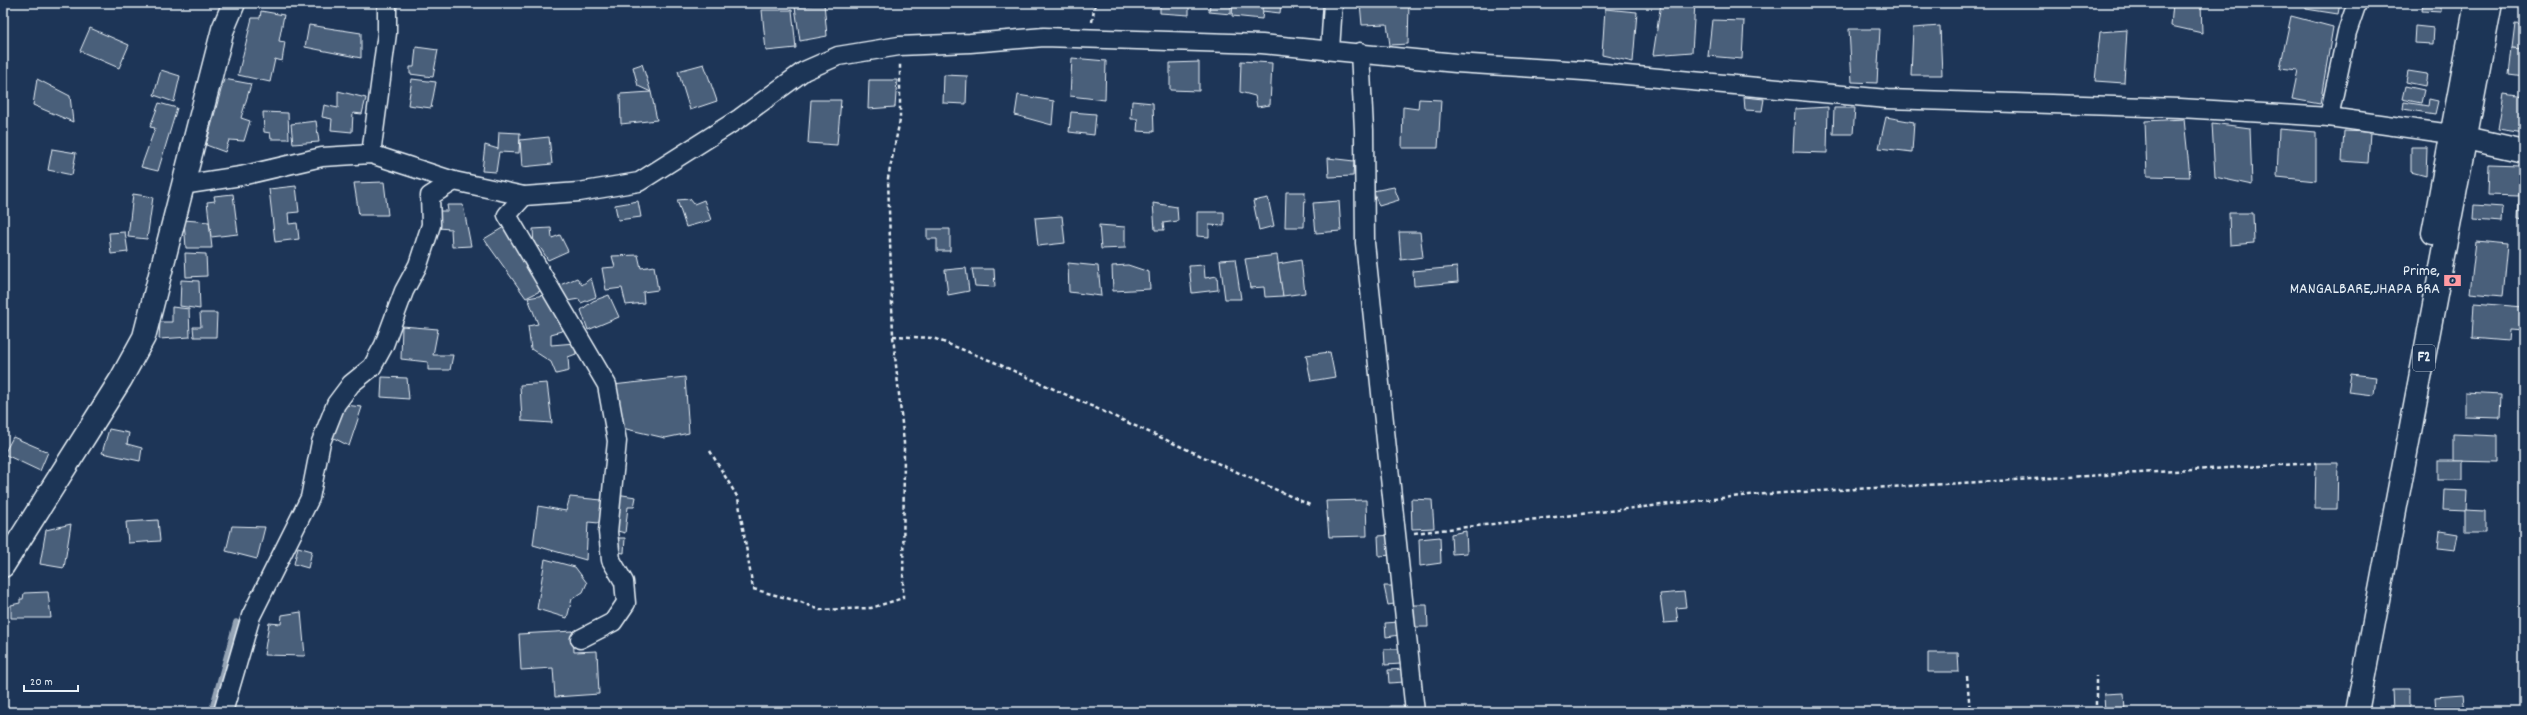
<svg xmlns="http://www.w3.org/2000/svg" width="2527" height="715" font-family="Dekko,sans-serif">
	<rect width="100%" height="100%" fill="#1d3557"/>
	<filter id="ink" filterUnits="userSpaceOnUse"><feTurbulence type="fractalNoise" baseFrequency=".025" numOctaves="2"/><feDisplacementMap in="SourceGraphic" scale="8" xChannelSelector="R" yChannelSelector="G"/><feConvolveMatrix kernelMatrix="1 2 1 2 8 2 1 2 1" color-interpolation-filters="sRGB"/></filter>
	<g filter="url(#ink)">
		<g fill="none" stroke-linecap="round" stroke-linejoin="round">
			<!-- stream -->
			<polyline stroke="#95a4b5" stroke-width="5.5" points="211,712 236,622"/>
		</g>
		<!-- building -->
		<g fill="#495e7a" stroke="#e8f1f8">
			<polygon points="824,3 827,36 800,41 795,7"/>
			<polygon points="999,3 1026,3 999,6"/>
			<polygon points="1160,3 1189,3 1189,15 1160,13"/>
			<polygon points="1210,3 1231,3 1231,14 1209,12"/>
			<polygon points="1233,3 1264,3 1262,19 1232,16"/>
			<polygon points="1263,3 1281,3 1280,13 1262,11"/>
			<polygon points="1360,3 1409,3 1408,44 1390,45 1387,24 1362,25"/>
			<polygon points="1661,3 1695,3 1692,52 1653,55"/>
			<polygon points="2173,3 2201,3 2202,33 2171,26"/>
			<polygon points="2305,3 2340,3 2338,14 2306,9"/>
			<polygon points="2423,3 2441,3 2441,12 2422,11"/>
			<polygon points="1605,9 1637,12 1633,62 1602,55"/>
			<polygon points="762,10 792,10 796,48 766,51"/>
			<polygon points="261,11 284,15 279,41 285,42 282,61 275,59 270,82 238,75 252,18 260,18"/>
			<polygon points="2291,16 2333,27 2320,104 2292,99 2298,70 2280,68"/>
			<polygon points="1712,20 1744,21 1742,59 1708,56"/>
			<polygon points="2515,23 2524,24 2524,49 2512,48"/>
			<polygon points="309,25 361,33 361,58 305,47"/>
			<polygon points="1940,26 1942,75 1911,75 1913,28"/>
			<polygon points="2415,26 2434,28 2433,44 2414,43"/>
			<polygon points="90,28 129,45 119,68 80,51"/>
			<polygon points="1849,29 1880,29 1877,83 1852,82"/>
			<polygon points="2127,30 2124,83 2095,81 2100,32"/>
			<polygon points="416,47 438,50 433,77 410,74 410,67 414,67"/>
			<polygon points="2512,48 2524,49 2524,77 2509,75"/>
			<polygon points="1072,58 1106,61 1105,100 1070,96"/>
			<polygon points="1241,61 1272,63 1270,105 1257,107 1255,96 1240,92"/>
			<polygon points="1199,62 1199,91 1170,90 1170,63"/>
			<polygon points="642,64 651,92 638,86 633,67"/>
			<polygon points="704,64 717,101 690,110 678,71"/>
			<polygon points="161,70 180,76 174,102 154,95"/>
			<polygon points="2408,71 2427,74 2425,86 2406,82"/>
			<polygon points="944,75 967,76 966,104 943,103"/>
			<polygon points="37,79 70,96 73,122 33,105"/>
			<polygon points="224,79 251,84 241,118 250,121 244,141 229,140 225,152 206,145"/>
			<polygon points="412,79 436,82 431,108 408,105"/>
			<polygon points="869,80 897,80 895,107 868,109"/>
			<polygon points="2405,86 2424,90 2421,103 2402,99"/>
			<polygon points="338,91 366,98 362,114 353,113 352,132 331,130 332,119 322,117 324,105 338,108"/>
			<polygon points="651,92 657,120 621,124 620,94"/>
			<polygon points="2504,93 2524,96 2524,133 2498,129"/>
			<polygon points="1018,95 1054,101 1052,125 1015,115"/>
			<polygon points="1744,97 1764,99 1762,111 1745,110"/>
			<polygon points="1419,99 1441,100 1438,148 1402,148 1403,107 1418,109"/>
			<polygon points="2429,99 2438,101 2435,114 2403,109 2404,102 2428,106"/>
			<polygon points="811,100 841,100 837,145 808,143"/>
			<polygon points="1132,101 1153,103 1154,132 1137,131 1138,119 1131,119"/>
			<polygon points="159,103 177,108 158,171 141,167 155,128 150,127"/>
			<polygon points="1828,107 1827,153 1793,152 1795,109"/>
			<polygon points="1834,108 1855,108 1853,134 1833,134"/>
			<polygon points="263,112 288,113 289,139 271,139 270,133 264,132"/>
			<polygon points="1071,112 1096,114 1094,135 1069,132"/>
			<polygon points="1886,117 1914,122 1912,152 1879,148"/>
			<polygon points="2184,119 2190,177 2147,176 2145,121"/>
			<polygon points="316,121 319,142 293,144 291,124"/>
			<polygon points="2212,123 2250,128 2252,185 2215,177"/>
			<polygon points="2279,129 2316,132 2316,181 2277,177"/>
			<polygon points="2344,131 2370,132 2368,163 2342,161"/>
			<polygon points="499,132 520,133 519,153 499,152 496,172 482,171 485,145 498,149"/>
			<polygon points="549,137 552,164 522,167 520,140"/>
			<polygon points="2411,147 2427,147 2426,176 2411,172"/>
			<polygon points="52,149 76,153 72,175 48,170"/>
			<polygon points="1328,158 1354,161 1353,176 1329,177"/>
			<polygon points="2489,164 2520,165 2519,196 2488,195"/>
			<polygon points="2521,166 2524,166 2524,220 2518,219"/>
			<polygon points="384,182 388,215 359,215 354,183"/>
			<polygon points="296,186 299,212 288,213 289,224 297,223 299,239 275,242 269,189"/>
			<polygon points="1394,187 1399,200 1379,206 1373,191"/>
			<polygon points="1286,192 1305,192 1304,227 1285,227"/>
			<polygon points="133,194 153,197 147,239 128,237"/>
			<polygon points="233,194 238,234 211,237 207,202 215,201 214,196"/>
			<polygon points="1268,198 1274,226 1259,230 1253,201"/>
			<polygon points="690,199 694,204 704,200 711,220 686,227 677,200"/>
			<polygon points="638,201 641,217 618,220 615,205"/>
			<polygon points="1339,201 1341,231 1316,233 1313,203"/>
			<polygon points="1153,203 1177,207 1178,221 1163,223 1164,230 1155,230"/>
			<polygon points="447,205 463,205 471,246 452,247 451,229 438,228 436,211 448,211"/>
			<polygon points="2474,205 2503,207 2502,222 2473,220"/>
			<polygon points="1197,212 1224,212 1224,226 1209,225 1209,237 1197,236"/>
			<polygon points="2229,213 2253,213 2254,243 2230,245"/>
			<polygon points="1062,216 1065,243 1038,246 1035,218"/>
			<polygon points="184,220 209,222 212,248 186,248"/>
			<polygon points="1099,225 1125,227 1125,248 1101,249"/>
			<polygon points="504,227 544,289 526,298 484,239"/>
			<polygon points="551,228 552,238 560,235 568,251 548,260 540,247 534,245 533,229"/>
			<polygon points="927,229 950,229 950,251 937,251 937,239 927,239"/>
			<polygon points="125,232 128,252 111,254 109,233"/>
			<polygon points="1399,232 1420,232 1423,257 1401,260"/>
			<polygon points="2476,241 2508,244 2503,296 2470,293"/>
			<polygon points="185,253 206,254 207,276 186,277"/>
			<polygon points="638,255 641,268 654,266 658,290 643,292 644,303 626,305 622,288 606,290 602,268 615,267 612,256"/>
			<polygon points="1277,255 1283,296 1265,297 1264,287 1250,288 1245,259"/>
			<polygon points="1235,259 1241,299 1225,299 1220,260"/>
			<polygon points="1301,260 1305,293 1283,296 1278,264"/>
			<polygon points="1068,263 1098,266 1101,296 1069,292"/>
			<polygon points="1128,265 1149,272 1150,289 1113,291 1112,266"/>
			<polygon points="1204,265 1205,278 1217,276 1218,290 1192,293 1189,266"/>
			<polygon points="1457,267 1458,282 1414,286 1413,271"/>
			<polygon points="966,268 969,291 948,295 945,270"/>
			<polygon points="972,269 994,269 995,287 975,286"/>
			<polygon points="577,278 582,285 591,278 596,297 581,303 579,299 567,301 560,285"/>
			<polygon points="181,280 199,281 200,309 180,306"/>
			<polygon points="544,295 565,330 551,334 551,345 575,343 576,354 568,357 569,371 556,374 551,362 531,349 528,326 538,324 528,298"/>
			<polygon points="609,295 619,317 588,330 581,310 593,301"/>
			<polygon points="2474,303 2524,307 2524,331 2509,330 2508,341 2472,338"/>
			<polygon points="172,307 189,309 190,337 159,339 160,322 172,322"/>
			<polygon points="200,313 217,313 216,337 194,337 193,327 201,327"/>
			<polygon points="402,326 438,329 433,355 453,355 450,370 428,370 428,362 401,359"/>
			<polygon points="1330,352 1335,377 1311,381 1306,355"/>
			<polygon points="2351,374 2376,377 2374,395 2348,392"/>
			<polygon points="382,377 407,378 409,399 381,397"/>
			<polygon points="685,377 689,433 665,438 622,428 613,385"/>
			<polygon points="547,383 552,423 522,421 520,385"/>
			<polygon points="2465,392 2501,394 2500,418 2465,417"/>
			<polygon points="345,405 362,407 349,446 330,436"/>
			<polygon points="109,429 129,433 127,444 142,448 140,461 102,453"/>
			<polygon points="2453,434 2498,436 2498,462 2453,461"/>
			<polygon points="13,437 48,452 40,471 4,454"/>
			<rect x="2438" y="461" width="25" height="19"/>
			<polygon points="2316,463 2338,463 2337,509 2315,509"/>
			<polygon points="2444,490 2467,491 2466,511 2443,510"/>
			<polygon points="616,494 636,497 634,507 628,507 625,533 614,530"/>
			<polygon points="570,497 602,500 599,523 588,522 586,560 533,545 538,506 566,511"/>
			<polygon points="1411,499 1432,500 1434,528 1412,529"/>
			<polygon points="1366,500 1367,536 1329,537 1326,501"/>
			<polygon points="2465,510 2485,511 2485,533 2465,533"/>
			<polygon points="158,520 160,541 128,543 126,522"/>
			<polygon points="71,524 64,568 40,564 46,530"/>
			<polygon points="232,526 265,527 257,559 226,551"/>
			<polygon points="1466,531 1467,553 1452,554 1451,534"/>
			<polygon points="2440,531 2458,534 2455,550 2438,548"/>
			<polygon points="1392,535 1393,555 1379,556 1378,536"/>
			<polygon points="1440,537 1441,563 1420,566 1419,539"/>
			<polygon points="614,538 625,538 624,553 616,552"/>
			<polygon points="298,547 312,551 308,568 294,564"/>
			<polygon points="545,559 575,567 587,583 583,592 572,599 567,618 537,609"/>
			<polygon points="1384,586 1397,586 1400,603 1388,605"/>
			<polygon points="48,592 51,618 11,618 11,605 20,603 20,599 23,599 24,593"/>
			<polygon points="1684,592 1686,607 1676,608 1678,622 1664,623 1660,594"/>
			<polygon points="1411,605 1427,605 1428,627 1412,627"/>
			<polygon points="301,612 305,656 264,655 269,623 281,624 282,615"/>
			<polygon points="1399,622 1400,635 1386,637 1385,623"/>
			<polygon points="573,631 574,652 597,651 599,694 555,697 553,668 521,670 519,634"/>
			<polygon points="1384,649 1400,649 1401,664 1385,665"/>
			<polygon points="1928,653 1958,653 1959,672 1928,672"/>
			<polygon points="1404,669 1405,682 1389,683 1388,670"/>
			<polygon points="2392,689 2409,689 2409,712 2393,712"/>
			<polygon points="2124,693 2125,712 2105,712 2104,694"/>
			<polygon points="2463,695 2465,712 2436,712 2435,697"/>
			<rect x="1390" y="706" width="14" height="6"/>
		</g>
		<g fill="none" stroke-linecap="round" stroke-linejoin="round">
			<defs>
				<g id="minor">
					<polyline points="1330,50 1333,3"/>
					<polyline points="1360,52 1364,130 1365,243 1415,712"/>
					<polyline points="2329,117 2347,32 2357,3"/>
					<polyline points="371,154 387,33 387,3"/>
					<polyline points="182,185 241,176 322,157 371,154 454,181 524,196 579,192 639,182 740,118 804,71 838,56 899,46 970,43 1044,37 1262,44 1456,63 1583,71 1887,99 2180,108 2329,117 2451,134"/>
					<polyline points="524,196 507,215 607,385 617,441 608,532 611,560 624,582 626,603 613,622 580,639"/>
					<polyline points="223,712 251,616 310,498 321,442 336,404 351,384 372,367 384,345 404,291 418,265 431,225 430,196 454,181"/>
				</g>
				<g id="tertiary">
					<polyline points="2466,138 2524,151"/>
					<polyline points="3,566 121,379 144,337 223,29 234,3"/>
				</g>
				<g id="primary">
					<polyline points="2433,233 2476,3"/>
					<polyline points="2357,712 2491,3"/>
				</g>
			</defs>
			<!-- minor casing -->
			<use href="#minor" stroke="#e8f1f8" stroke-width="21"/>
			<!-- tertiary casing -->
			<use href="#tertiary" stroke="#e8f1f8" stroke-width="25"/>
			<!-- primary casing -->
			<use href="#primary" stroke="#e8f1f8" stroke-width="25"/>
			<!-- path -->
			<g stroke="#e8f1f8" stroke-width="2.5" stroke-dasharray="4 3" stroke-linecap="butt">
				<polyline points="1092,22 1095,3"/>
				<polyline points="893,336 933,338 994,362 1312,506"/>
				<polyline points="710,451 738,498 753,589 801,602 820,610 871,608 903,598 904,443 893,336 888,178 900,120 900,64"/>
				<polyline points="1414,533 1749,495 2316,463"/>
				<polyline points="1967,676 1970,712"/>
				<polyline points="2096,712 2096,676"/>
			</g>
			<!-- minor -->
			<use href="#minor" stroke="#1d3557" stroke-width="18"/>
			<!-- tertiary -->
			<use href="#tertiary" stroke="#1d3557" stroke-width="22"/>
			<!-- primary -->
			<use href="#primary" stroke="#1d3557" stroke-width="22"/>
		</g>
	</g>
	<!-- icons -->
	<defs>
		<symbol id="bank-bare" viewBox="-9 -9 18 18"><path d="M-6-4H6V4H-6ZM0-2.3a2.3 2.3 0 1 0 0 4.6a2.3 2.3 0 1 0 0-4.6Z" fill="#ff9aa2" stroke="#1d3557" stroke-width="2.5" paint-order="stroke"/></symbol>
	</defs>
	<g fill-rule="evenodd">
		<use href="#bank-bare" x="2440" y="268" width="25" height="25"/>
	</g>
	<g text-anchor="middle" dominant-baseline="central" stroke-width="3.5" stroke-linejoin="round" paint-order="stroke">
		<!-- shield labels -->
		<rect fill="#1d3557" stroke="#abb9c8" stroke-width="1" x="2413" y="345" width="22" height="26" rx="3"/>
		<g font-size="15" font-weight="bold" fill="#e8f1f8">
			<text x="2424" y="358">F2</text>
		</g>
		<!-- poi labels -->
		<g font-size="16" fill="#e8f1f8" stroke="#1d3557" text-anchor="end">
			<text x="2440" y="271">Prime,<tspan x="2440" dy="18">MANGALBARE,JHAPA BRA</tspan></text>
		</g>
	</g>
	<!-- margin -->
	<rect width="2527" height="715" fill="none" stroke="#1d3557" stroke-width="16"/>
	<rect x="8" y="8" width="2511" height="699" fill="none" stroke="#e8f1f8" stroke-width="1.5" filter="url(#ink)"/>
	<!-- scale -->
	<path d="M24 685v6h54v-6" fill="none" stroke="#e8f1f8" stroke-width="2"/>
	<text x="30" y="685" font-size="12" fill="#e8f1f8" stroke="#1d3557" stroke-width="3" paint-order="stroke">20 m</text>
</svg>
